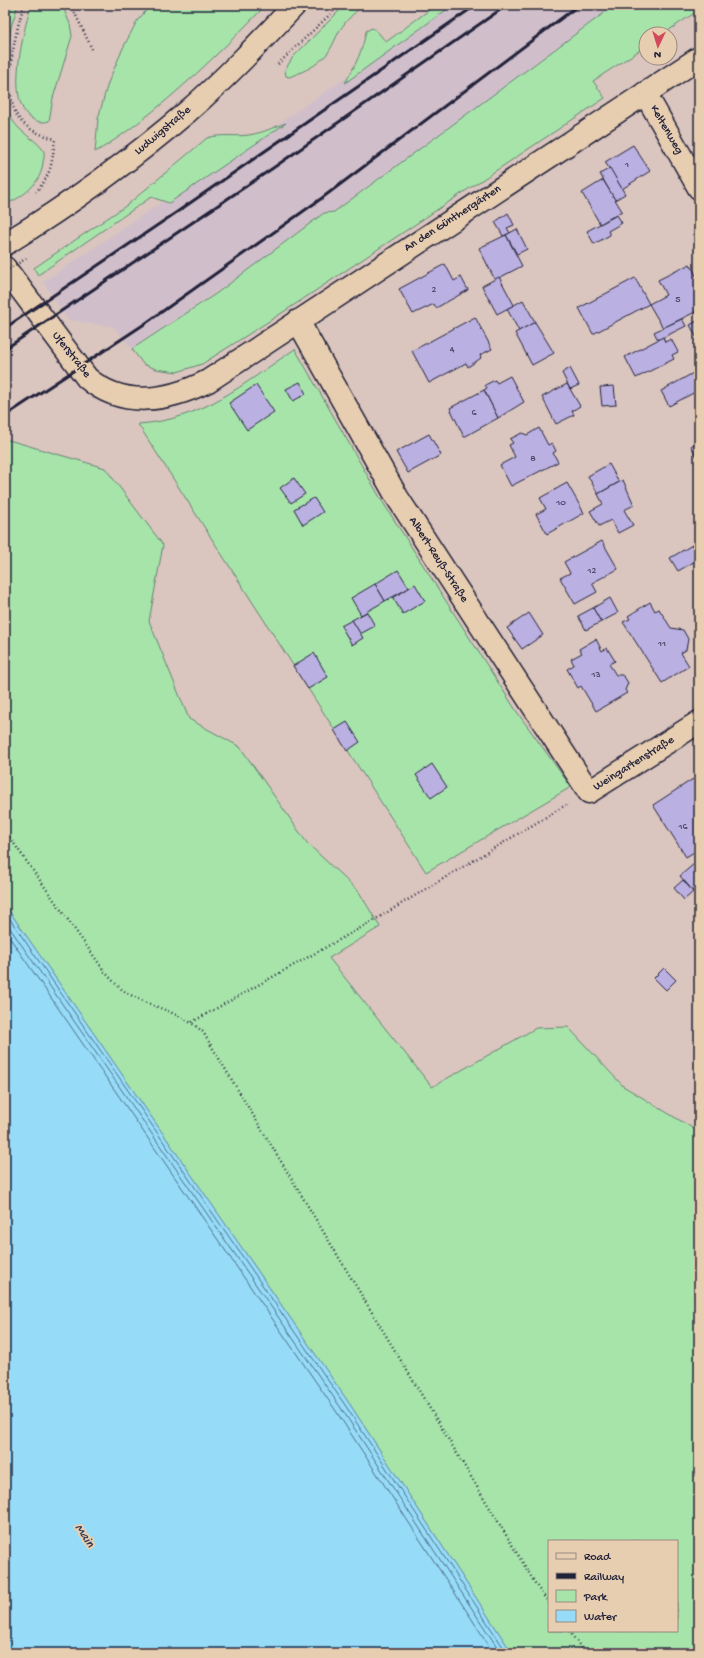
<svg xmlns="http://www.w3.org/2000/svg" width="704" height="1658" font-family="'Gochi Hand',sans-serif">
	<rect width="100%" height="100%" fill="#dac5bf"/>
	<filter id="ink" filterUnits="userSpaceOnUse"><feTurbulence type="fractalNoise" baseFrequency=".025" numOctaves="2"/><feDisplacementMap in="SourceGraphic" scale="8" xChannelSelector="R" yChannelSelector="G"/><feConvolveMatrix kernelMatrix="1 2 1 2 8 2 1 2 1" color-interpolation-filters="sRGB"/></filter>
	<g filter="url(#ink)">
		<!-- built -->
		<polygon fill="#d0bfca" points="451,5 615,5 334,212 132,349 114,327 68,320 43,282 377,57"/>
		<!-- green -->
		<g fill="#a7e4aa" stroke="#648372" fill-rule="evenodd">
			<polygon points="5,5 18,5 11,27 5,67"/>
			<path d="M31 5H62L70 24 72 36 53 98 49 121C42 123 37 122 31 118 5 101 24 30 31 5Z"/>
			<path d="M151 5H266C230 42 193 79 152 112 134 126 115 141 95 152L98 119 108 83 123 48 137 21Z"/>
			<path d="M345 5H364C355 12 346 20 340 30 334 40 331 52 322 59 314 67 300 73 289 77L286 76 285 70 293 57Z"/>
			<path d="M436 5H453L345 83C355 66 363 50 366 31L372 28 376 30 386 42Z"/>
			<polygon points="615,5 699,5 699,10 663,34 646,34 646,46 593,81 605,98 288,309 202,364 177,372 156,369 143,364 132,349 217,293 324,213 334,212"/>
			<path d="M5 100C8 112 12 123 22 131 29 138 37 141 43 150 45 153 44 157 43 162 41 184 24 196 5 205Z"/>
			<path d="M286 123 169 203 151 197 38 275 34 268 127 205 207 138C222 133 238 138 254 134 265 132 276 126 286 123Z"/>
			<path d="M295 349 382 501 517 712 571 787 426 872 138 424C203 420 243 384 295 349Z"/>
			<path d="M5 439 105 468 163 545 149 621 189 719 240 747 307 843 359 892 380 927 329 958 432 1087 536 1028 568 1027 623 1086 699 1132V1653H512L349 1403 5 905ZM549 1541H677V1631H549Z"/>
		</g>
		<!-- water -->
		<polygon fill="#96dcf8" stroke="#6892ac" points="5,905 349,1403 512,1653 5,1653"/>
		<g fill="none" stroke-linecap="round" stroke-linejoin="round">
			<!-- shore -->
			<g stroke="#506c87" stroke-width="1">
				<polyline points="5,912 345,1405 507,1653"/>
				<polyline points="5,921 341,1408 501,1653"/>
				<polyline points="5,931 336,1411 494,1653"/>
			</g>
		</g>
		<!-- building -->
		<g fill="#bab0e2" stroke="#22223b">
			<polygon points="633,145 650,171 622,189 605,162"/>
			<polygon points="610,168 625,194 615,200 600,174"/>
			<polygon points="603,180 622,211 600,224 582,193"/>
			<polygon points="508,213 514,225 507,228 510,233 503,236 495,222"/>
			<polygon points="617,215 622,223 608,231 610,235 594,244 587,231"/>
			<polygon points="517,229 527,249 517,254 506,235"/>
			<polygon points="506,235 522,266 495,280 479,248"/>
			<polygon points="445,264 454,281 461,277 468,290 436,308 434,304 413,314 399,289"/>
			<polygon points="690,264 699,281 699,310 663,328 649,304 666,295 658,280"/>
			<polygon points="499,277 514,305 497,314 482,286"/>
			<polygon points="635,278 649,304 593,334 579,308"/>
			<polygon points="523,300 535,322 519,331 507,309"/>
			<polygon points="475,317 492,349 480,355 481,358 468,367 466,363 429,383 412,351"/>
			<polygon points="682,319 686,326 658,340 654,332"/>
			<polygon points="699,320 699,342 690,325"/>
			<polygon points="535,322 554,353 532,365 515,333"/>
			<polygon points="663,337 665,342 671,339 678,352 672,355 674,359 636,378 625,357"/>
			<polygon points="570,368 579,385 570,389 562,373"/>
			<polygon points="695,372 696,376 699,374 699,390 669,406 661,391"/>
			<polygon points="510,376 524,402 498,418 484,390 487,388 485,385 495,380 497,383"/>
			<polygon points="300,382 306,394 293,401 286,389"/>
			<polygon points="567,384 580,406 572,411 574,415 556,424 542,397"/>
			<polygon points="256,385 274,412 247,430 229,403"/>
			<polygon points="614,386 616,405 602,406 600,387"/>
			<polygon points="484,390 498,418 464,437 450,408"/>
			<polygon points="699,424 699,437 694,427"/>
			<polygon points="539,428 548,445 552,443 556,451 553,453 558,462 511,486 500,465 515,457 509,445 513,443 510,439 522,433 527,435"/>
			<polygon points="429,434 441,455 408,473 396,452"/>
			<polygon points="699,441 699,461 691,446"/>
			<polygon points="609,464 619,482 598,494 588,476"/>
			<polygon points="294,478 305,494 291,503 280,488"/>
			<polygon points="623,480 634,505 624,510 633,525 618,533 611,520 599,526 590,511 603,504 598,494"/>
			<polygon points="567,483 584,513 547,534 536,514 546,509 540,498"/>
			<polygon points="314,498 323,512 303,525 294,509"/>
			<polygon points="602,541 618,569 592,583 597,592 575,604 560,578 570,573 564,562"/>
			<polygon points="699,541 699,559 678,571 670,558"/>
			<polygon points="398,570 409,588 385,601 375,584"/>
			<polygon points="375,584 385,601 361,615 351,598"/>
			<polygon points="415,584 425,601 403,614 393,598"/>
			<polygon points="610,598 618,613 601,622 593,608"/>
			<polygon points="650,602 655,611 659,609 671,628 683,630 688,639 686,650 681,653 689,666 662,683 623,622 630,619 628,616"/>
			<polygon points="593,608 601,622 586,630 578,616"/>
			<polygon points="367,612 375,626 360,634 352,620"/>
			<polygon points="529,613 543,635 522,649 507,628"/>
			<polygon points="352,620 363,638 352,645 341,626"/>
			<polygon points="596,639 602,651 607,648 615,661 609,664 616,675 622,675 625,678 628,683 625,690 627,693 596,711 581,686 578,688 567,669 574,665 571,659 582,653 579,649"/>
			<polygon points="314,653 328,677 308,689 293,666"/>
			<polygon points="347,722 360,742 347,751 334,730"/>
			<polygon points="432,764 447,787 431,798 416,775"/>
			<polygon points="693,779 699,787 699,849 686,857 653,805"/>
			<polygon points="695,863 699,868 699,898 680,876"/>
			<polygon points="683,880 693,892 684,900 674,888"/>
			<polygon points="664,968 676,980 666,990 654,978"/>
		</g>
		<g fill="none" stroke-linecap="round" stroke-linejoin="round">
			<defs>
				<g id="minor">
					<polyline points="645,93 699,188"/>
					<path d="M5 268 87 378C123 409 168 401 208 381L699 58"/>
					<polyline points="298,321 397,497 589,792 699,722"/>
				</g>
				<path id="major" d="M5 244C69 205 130 161 187 112 225 79 260 42 295 5"/>
			</defs>
			<!-- minor casing -->
			<use href="#minor" stroke="#22223b" stroke-width="25"/>
			<!-- major casing -->
			<use href="#major" stroke="#22223b" stroke-width="25"/>
			<!-- path -->
			<g stroke="#22223b" stroke-width="2.5" stroke-dasharray="1 3" stroke-linecap="butt">
				<path d="M24 5C15 34 0 95 20 120 30 131 41 135 55 139 52 162 52 174 36 192"/>
				<polyline points="71,5 92,49"/>
				<polyline points="278,64 340,5"/>
				<path d="M5 831 105 972C113 981 120 990 131 995 155 1008 182 1013 203 1032L538 1588 549 1603"/>
				<polyline points="192,1022 371,922 566,805"/>
				<polyline points="569,1631 585,1653"/>
			</g>
			<!-- minor -->
			<use href="#minor" stroke="#e8ceb0" stroke-width="22"/>
			<!-- major -->
			<use href="#major" stroke="#e8ceb0" stroke-width="22"/>
			<!-- rail -->
			<g stroke="#22223b" stroke-width="3">
				<polyline points="5,328 177,212 476,5"/>
				<polyline points="5,349 273,168 507,5"/>
				<polyline points="5,416 146,323 322,198 579,5"/>
			</g>
			<!-- path-bridge -->
			<polyline stroke="#22223b" stroke-width="2.5" stroke-dasharray="1 3" stroke-linecap="butt" points="5,271 27,258"/>
		</g>
	</g>
	<g text-anchor="middle" dominant-baseline="central" stroke-width="4" stroke-linejoin="round" paint-order="stroke">
		<!-- number labels -->
		<g font-size="10" fill="#484665">
			<text x="627" y="165">1</text>
			<text x="434" y="290">2</text>
			<text x="678" y="300">5</text>
			<text x="452" y="350">4</text>
			<text x="474" y="413">6</text>
			<text x="533" y="459">8</text>
			<text x="561" y="503">10</text>
			<text x="592" y="571">12</text>
			<text x="662" y="644">11</text>
			<text x="596" y="675">13</text>
			<text x="683" y="827">16</text>
		</g>
		<!-- street labels -->
		<g font-size="12" fill="#22223b" stroke="#e8ceb0">
			<text transform="translate(666 130) rotate(60)">Keltenweg</text>
			<text transform="translate(163 131) rotate(-40)">Ludwigstraße</text>
			<text transform="translate(453 219) rotate(-33)">An den Günthergärten</text>
			<text transform="translate(71 355) rotate(52)">Uferstraße</text>
			<text transform="translate(438 560) rotate(57)">Albert-Reuß-Straße</text>
			<text transform="translate(634 764) rotate(-32)">Weingartenstraße</text>
		</g>
		<!-- water labels -->
		<g font-size="13" font-style="italic" fill="#333e57" stroke="#e8ceb0">
			<text transform="translate(84 1536) rotate(56)">Main</text>
		</g>
	</g>
	<!-- margin -->
	<rect width="704" height="1658" fill="none" stroke="#e8ceb0" stroke-width="20"/>
	<rect x="10" y="10" width="684" height="1638" fill="none" stroke="#22223b" stroke-width="1.5" filter="url(#ink)"/>
	<!-- legend -->
	<rect x="548" y="1540" width="130" height="92" fill="#e8ceb0" stroke="#998981"/>
	<rect x="556" y="1553" width="20" height="6" fill="#e8ceb0" stroke="#998981"/>
	<text x="584" y="1560" font-size="12" fill="#22223b">Road</text>
	<rect x="556" y="1573" width="20" height="6" fill="#22223b" stroke="#998981"/>
	<text x="584" y="1580" font-size="12" fill="#22223b">Railway</text>
	<rect x="556" y="1590" width="20" height="12" fill="#a7e4aa" stroke="#998981"/>
	<text x="584" y="1600" font-size="12" fill="#22223b">Park</text>
	<rect x="556" y="1610" width="20" height="12" fill="#96dcf8" stroke="#998981"/>
	<text x="584" y="1620" font-size="12" fill="#22223b">Water</text>
	<!-- north arrow -->
	<g transform="translate(658 46) rotate(184)"><circle r="19" fill="#e8ceb0" stroke="#998981"/>
	<path d="M0-3L7 15L0 10L-7 15Z" fill="#d1495b"/>
	<text y="-6" font-size="11" font-weight="bold" text-anchor="middle" fill="#22223b">N</text>
	</g>
</svg>
